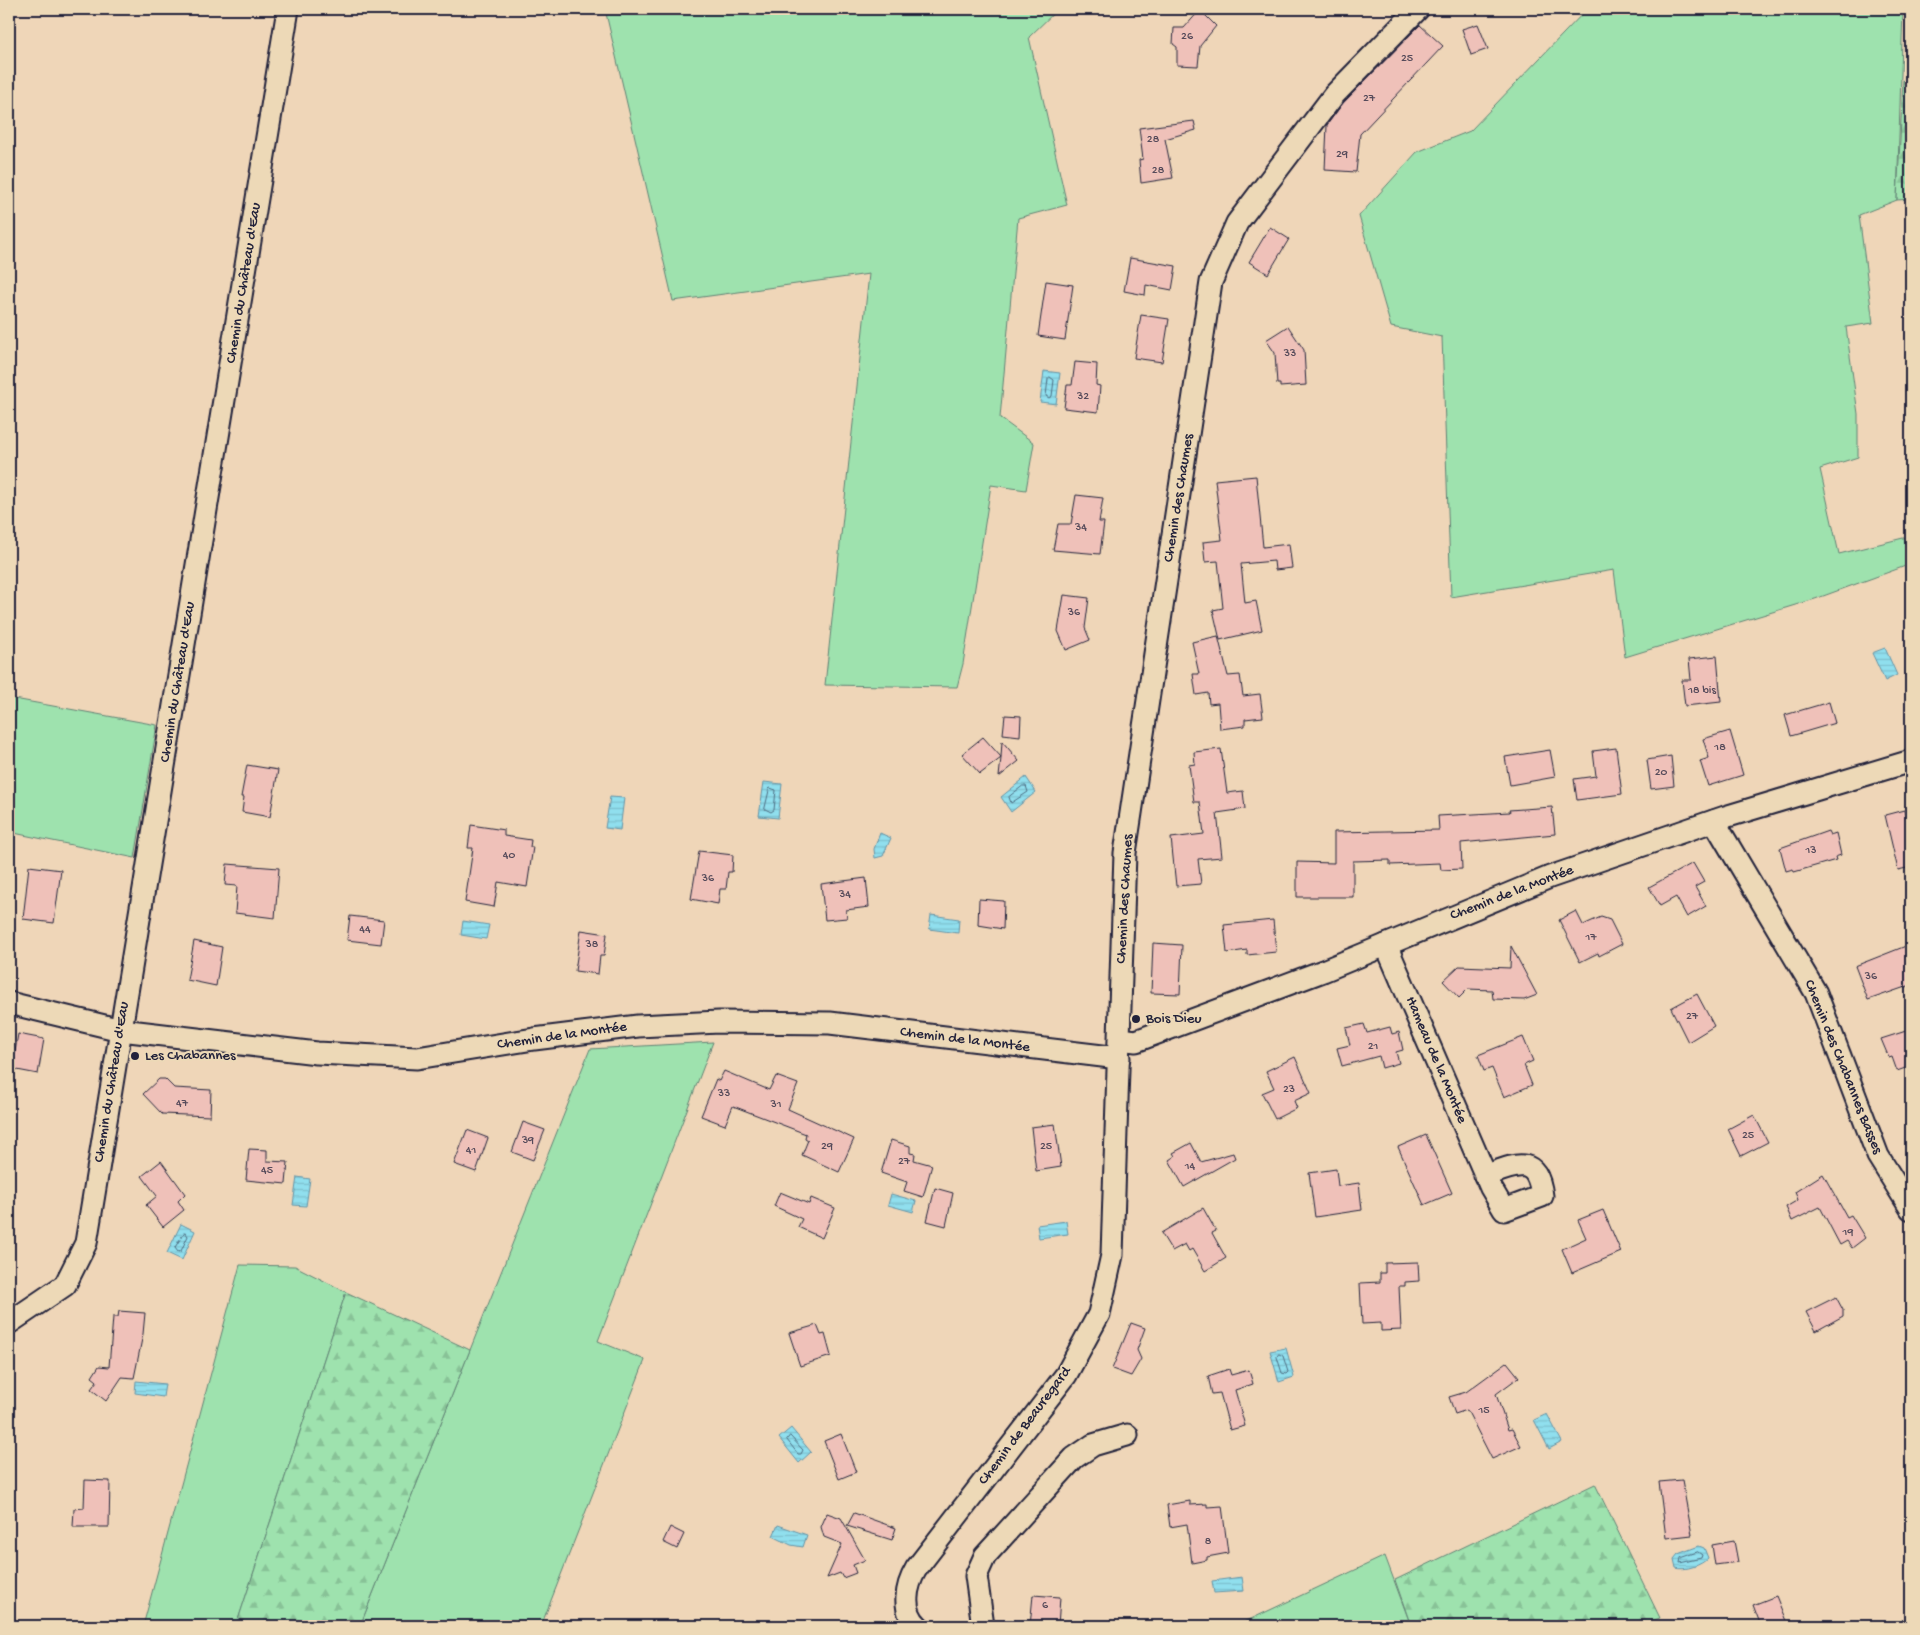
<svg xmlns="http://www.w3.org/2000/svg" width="1920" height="1635" font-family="'Gochi Hand',sans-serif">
	<defs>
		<pattern id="forest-firs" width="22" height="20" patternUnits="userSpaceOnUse" patternTransform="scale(1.25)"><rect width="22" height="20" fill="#9ee2ae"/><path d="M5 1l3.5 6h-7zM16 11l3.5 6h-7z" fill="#88c297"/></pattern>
		<pattern id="water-rules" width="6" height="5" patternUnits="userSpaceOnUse" patternTransform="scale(1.25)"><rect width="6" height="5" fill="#90dfee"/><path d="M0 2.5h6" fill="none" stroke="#7cbfcd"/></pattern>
	</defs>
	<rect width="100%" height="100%" fill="#efd6b8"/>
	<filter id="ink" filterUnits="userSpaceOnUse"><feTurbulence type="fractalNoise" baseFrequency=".02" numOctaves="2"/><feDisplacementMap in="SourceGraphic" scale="10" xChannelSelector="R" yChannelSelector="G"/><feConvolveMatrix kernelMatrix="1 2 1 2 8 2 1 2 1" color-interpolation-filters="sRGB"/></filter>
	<g filter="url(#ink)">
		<!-- green -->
		<g fill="#9ee2ae" stroke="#608274">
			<polygon points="605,9 1058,9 1029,37 1067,205 1018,218 1000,418 1034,443 1026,490 991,485 963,664 957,687 825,685 869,274 673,301"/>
			<polygon points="1587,9 1903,9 1897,200 1859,215 1873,323 1846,327 1858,414 1858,457 1820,469 1839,554 1911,536 1911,564 1815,599 1625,657 1614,570 1451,597 1442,337 1391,327 1359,216 1417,152 1470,131"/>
			<polygon points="9,698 157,725 135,858 9,832"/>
			<polygon points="713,1042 598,1341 645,1360 541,1626 360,1626 590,1049"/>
			<polygon points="240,1265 295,1266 346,1292 236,1626 143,1626"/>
			<polygon points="1385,1556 1411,1626 1236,1626"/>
		</g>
		<!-- forest -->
		<g fill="url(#forest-firs)" stroke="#608274">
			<polygon points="1911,78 1911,199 1897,200 1903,80"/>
			<polygon points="346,1292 470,1350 360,1626 236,1626"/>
			<polygon points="1595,1484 1660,1618 1638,1626 1411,1626 1395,1580"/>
		</g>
		<!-- water -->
		<g fill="url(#water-rules)" stroke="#6493a6">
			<polygon points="1044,371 1060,373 1056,404 1040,402"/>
			<polygon points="1885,648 1897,675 1885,681 1872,653"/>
			<polygon points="1026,777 1036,792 1011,812 1001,797"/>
			<polygon points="764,782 782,784 778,818 759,816"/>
			<polygon points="610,797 624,798 620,830 605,828"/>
			<polygon points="880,833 891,838 883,856 875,858 874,849"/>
			<polygon points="931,915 959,919 958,933 929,929"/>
			<polygon points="463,921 489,925 486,939 461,935"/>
			<polygon points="297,1177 310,1179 306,1206 293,1205"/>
			<polygon points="891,1194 916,1201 913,1212 888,1205"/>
			<polygon points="1066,1221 1068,1234 1039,1238 1037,1225"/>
			<polygon points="181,1224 195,1231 182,1260 167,1253"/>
			<polygon points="1286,1348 1294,1377 1279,1382 1270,1351"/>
			<polygon points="136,1381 165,1384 163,1397 135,1393"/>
			<polygon points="1547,1414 1562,1442 1549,1449 1534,1420"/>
			<polygon points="791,1428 811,1452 799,1463 779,1438"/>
			<polygon points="778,1525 807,1535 803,1547 791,1545 773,1536"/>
			<path d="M1699 1546 1704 1548 1708 1558C1702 1565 1685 1571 1676 1568L1674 1559 1678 1554Z"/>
			<polygon points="1242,1577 1244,1591 1214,1593 1212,1581"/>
		</g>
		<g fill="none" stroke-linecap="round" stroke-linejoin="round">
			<!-- shore -->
			<g stroke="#4e6e83" stroke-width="1">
				<polygon points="1050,377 1054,380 1052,396 1049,398 1046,396 1048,379"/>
				<polygon points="1023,786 1026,786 1028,792 1011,803 1009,797"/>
				<polygon points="770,788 776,790 774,810 771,812 765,809"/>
				<polygon points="185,1232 188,1236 181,1251 178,1252 175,1248"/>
				<polygon points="1279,1354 1283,1356 1288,1372 1286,1374 1282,1373 1277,1357"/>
				<polygon points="790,1436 803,1450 801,1454 798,1454 787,1440"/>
				<polygon points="1698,1552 1702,1555 1701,1558 1680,1563 1681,1558"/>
			</g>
		</g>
		<!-- building -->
		<g fill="#efc1b9" stroke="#22223b">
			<polygon points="1200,10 1216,26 1200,46 1198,66 1177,65 1177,47 1173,44 1174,28 1184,28"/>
			<polygon points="1478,24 1488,49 1471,55 1462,29"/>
			<polygon points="1420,25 1443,46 1360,134 1356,172 1325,170 1327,125 1343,103"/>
			<polygon points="1194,121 1196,130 1165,139 1173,178 1141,183 1139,160 1143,159 1139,128"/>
			<polygon points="1270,227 1289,239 1268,274 1249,262"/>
			<polygon points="1130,258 1176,266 1172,290 1146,285 1145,295 1124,291"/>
			<polygon points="1046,281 1073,285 1065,340 1038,336"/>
			<polygon points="1141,315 1169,319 1162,362 1134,358"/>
			<polygon points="1288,326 1304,350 1306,385 1280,387 1280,384 1277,384 1275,353 1266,340"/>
			<polygon points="1075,362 1097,364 1096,385 1100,386 1098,412 1064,408 1067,385 1072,385"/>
			<polygon points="1256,476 1263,547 1289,544 1292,568 1275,570 1274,561 1241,564 1245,603 1256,601 1262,630 1220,640 1213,610 1223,608 1218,561 1205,562 1203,542 1222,540 1215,480"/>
			<polygon points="1076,495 1103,498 1099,522 1104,522 1100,554 1053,550 1058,524 1071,524"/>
			<polygon points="1064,595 1089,598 1085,628 1090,640 1066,650 1058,631"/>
			<polygon points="1218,636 1228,676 1240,675 1243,696 1260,694 1263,717 1245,719 1245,726 1220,729 1218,703 1209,704 1208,693 1196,695 1193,674 1199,674 1192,642"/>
			<polygon points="1717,656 1721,702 1685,706 1682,680 1691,680 1689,659"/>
			<polygon points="1829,702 1835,723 1791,736 1785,715"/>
			<polygon points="1005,715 1021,716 1020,736 1003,734"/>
			<polygon points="1730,731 1743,775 1708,786 1700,761 1709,758 1703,739"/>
			<polygon points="983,737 1001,757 1002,741 1019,761 999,777 1001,758 980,774 962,754"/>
			<polygon points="1616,748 1622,794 1577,800 1574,779 1596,776 1593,751"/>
			<polygon points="1221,749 1227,793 1243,791 1245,809 1217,813 1222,857 1198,859 1201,884 1176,886 1171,838 1204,834 1200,802 1194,802 1189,765 1195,764 1194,752"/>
			<polygon points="1550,750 1555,777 1510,785 1505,757"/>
			<polygon points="1671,756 1674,786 1651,789 1647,760"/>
			<polygon points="247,765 278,770 270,817 242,812 244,797 241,797"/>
			<polygon points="1552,807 1555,834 1461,843 1462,869 1441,870 1440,863 1390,865 1390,860 1353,861 1353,897 1297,897 1297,862 1334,863 1334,832 1439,830 1438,816 1510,812 1509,810"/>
			<polygon points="1904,810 1909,829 1911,828 1911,867 1898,870 1885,815"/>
			<polygon points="471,825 504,830 504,836 531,840 530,847 533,847 527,887 498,882 494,907 465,902 473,848 468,848"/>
			<polygon points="1828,831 1830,835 1836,833 1841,855 1835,857 1836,860 1794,872 1793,869 1786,871 1780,848"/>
			<polygon points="699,851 733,855 732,872 728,872 726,889 720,889 718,904 691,899"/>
			<polygon points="1693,863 1704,882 1695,887 1706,906 1687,917 1676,897 1660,906 1649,887"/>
			<polygon points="227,864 279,868 275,918 235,913 237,886 225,885"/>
			<polygon points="29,866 61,870 54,923 23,919"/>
			<polygon points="866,878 869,907 846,910 847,918 825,920 821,884"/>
			<polygon points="979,899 1004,901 1003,929 978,925"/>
			<polygon points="1576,911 1583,925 1601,917 1610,920 1622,944 1599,956 1598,953 1580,962 1559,920"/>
			<polygon points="350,916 384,920 381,944 347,940"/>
			<polygon points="1273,920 1276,952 1247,955 1247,950 1227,953 1224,925"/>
			<polygon points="581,930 607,934 604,956 600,956 598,974 575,971"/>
			<polygon points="194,941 222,947 216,986 187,980"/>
			<polygon points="1153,943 1182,945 1180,994 1151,993"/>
			<polygon points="1911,944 1911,985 1868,1000 1855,966"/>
			<polygon points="1511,946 1537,995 1524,1000 1493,999 1492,990 1468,989 1459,998 1443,981 1459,966 1510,968"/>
			<polygon points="1697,994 1714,1026 1688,1042 1671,1008"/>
			<polygon points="1364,1024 1367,1033 1390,1027 1392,1034 1399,1032 1403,1050 1396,1052 1399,1063 1382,1068 1379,1056 1342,1066 1337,1048 1350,1045 1346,1028"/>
			<polygon points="1906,1031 1911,1045 1911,1066 1897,1071 1892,1057 1889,1058 1881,1039"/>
			<polygon points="18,1034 44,1039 38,1074 12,1069"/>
			<polygon points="1523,1037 1533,1061 1524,1065 1532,1085 1504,1097 1492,1068 1484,1071 1478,1055"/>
			<polygon points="1295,1057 1311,1093 1294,1101 1297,1108 1275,1119 1262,1093 1274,1088 1266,1071"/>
			<polygon points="724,1071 769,1090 776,1076 798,1084 788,1109 854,1139 839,1172 802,1155 808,1140 805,1138 806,1134 733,1106 725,1125 701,1116 716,1079 719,1081"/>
			<polygon points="159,1079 165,1079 174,1088 211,1090 210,1116 162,1114 143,1094"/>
			<polygon points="1754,1115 1768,1142 1741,1156 1728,1129"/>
			<polygon points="523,1122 545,1130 533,1160 512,1152"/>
			<polygon points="1055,1124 1061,1167 1036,1171 1031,1127"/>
			<polygon points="467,1130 488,1138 476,1172 454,1164"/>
			<polygon points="1426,1135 1452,1193 1424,1205 1398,1147"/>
			<polygon points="891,1140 910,1146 910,1153 915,1154 914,1160 932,1165 923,1197 904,1191 907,1182 881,1173"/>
			<polygon points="1191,1143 1201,1162 1233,1153 1235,1158 1184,1187 1169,1160 1175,1156 1173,1153"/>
			<polygon points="249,1149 267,1150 267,1161 288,1162 286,1184 246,1180"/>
			<polygon points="161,1161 185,1194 178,1201 184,1210 163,1227 146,1205 157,1196 142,1176"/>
			<polygon points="1336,1169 1338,1186 1359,1183 1362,1210 1315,1217 1309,1173"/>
			<polygon points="1823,1174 1847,1217 1851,1215 1865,1238 1852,1248 1847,1241 1840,1245 1820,1207 1792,1221 1786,1207 1798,1200 1795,1192"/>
			<polygon points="935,1188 953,1193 946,1226 927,1221"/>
			<polygon points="780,1192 809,1204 811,1198 835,1208 822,1238 798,1227 802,1219 774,1206"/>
			<polygon points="1203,1208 1216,1231 1212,1233 1226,1258 1205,1271 1192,1249 1189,1251 1185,1244 1172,1251 1161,1233"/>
			<polygon points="1603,1210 1621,1252 1572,1273 1562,1249 1586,1238 1578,1220"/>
			<polygon points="1418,1262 1419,1281 1405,1282 1405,1286 1399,1286 1401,1330 1381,1331 1381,1323 1362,1324 1360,1283 1380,1282 1380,1273 1385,1273 1385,1263"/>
			<polygon points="1836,1297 1843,1310 1843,1316 1816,1331 1806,1312"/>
			<polygon points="119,1311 145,1313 143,1334 134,1378 122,1377 106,1401 91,1389 97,1381 92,1377 99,1366 109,1367 113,1317 118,1317"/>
			<polygon points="1131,1323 1145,1328 1137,1350 1141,1359 1131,1376 1112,1369"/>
			<polygon points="817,1325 821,1335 825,1334 831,1356 800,1366 789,1333"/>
			<polygon points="1507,1362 1519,1377 1496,1394 1508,1430 1512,1429 1521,1446 1492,1459 1467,1410 1455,1414 1449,1397 1466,1392"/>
			<polygon points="1229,1369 1231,1375 1249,1370 1253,1384 1235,1390 1245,1426 1230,1430 1220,1393 1212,1394 1208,1376"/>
			<polygon points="841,1434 856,1472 839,1479 824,1441"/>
			<polygon points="85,1480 110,1481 109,1527 73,1527 74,1509 84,1508"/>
			<polygon points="1682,1480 1692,1535 1666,1538 1659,1482"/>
			<polygon points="1190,1501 1190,1505 1207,1504 1207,1507 1222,1506 1228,1553 1207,1557 1207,1560 1192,1563 1187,1524 1170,1527 1167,1505"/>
			<polygon points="827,1513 841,1518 865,1560 853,1565 856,1573 843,1578 840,1573 827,1578 842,1544 824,1537 821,1527"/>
			<polygon points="854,1513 896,1528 892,1540 847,1526"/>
			<polygon points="670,1527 684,1534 677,1549 663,1542"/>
			<polygon points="1734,1541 1738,1562 1715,1565 1712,1545"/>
			<polygon points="1033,1595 1060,1597 1058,1626 1030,1626"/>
			<polygon points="1776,1596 1788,1626 1761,1626 1753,1605"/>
		</g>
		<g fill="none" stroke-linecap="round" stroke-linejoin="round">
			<defs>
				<g id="minor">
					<polyline points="1714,821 1816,993 1878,1156 1911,1209"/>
					<path d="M1386 945 1491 1188 1504 1210 1542 1196C1537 1153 1515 1165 1485 1176"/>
					<polyline points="9,1003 121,1030 317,1053 417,1058 534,1039 638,1026 719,1022 830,1023 1119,1058"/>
					<polyline points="1120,1039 1136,1041 1323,971 1550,877 1725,817 1911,761"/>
					<polyline points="9,1323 65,1285 86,1243 288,9"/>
					<path d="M918 1626C901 1611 906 1586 916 1569L1066 1375 1099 1314 1112 1255 1125 853 1211 282 1237 223 1334 95 1418 9"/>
					<polyline points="983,1626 976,1576 985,1556 1074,1458 1093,1445 1127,1435"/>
				</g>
			</defs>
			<!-- minor casing -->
			<use href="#minor" stroke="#22223b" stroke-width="25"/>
			<!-- minor -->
			<use href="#minor" stroke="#edd9b7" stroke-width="21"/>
		</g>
	</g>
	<!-- markers -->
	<g fill="#22223b" stroke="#edd9b7" stroke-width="2">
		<circle cx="1136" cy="1019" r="5"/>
		<circle cx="135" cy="1056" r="5"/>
	</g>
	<g text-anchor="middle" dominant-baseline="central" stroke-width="4" stroke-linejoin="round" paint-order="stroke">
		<!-- number labels -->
		<g font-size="12" fill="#554a5a">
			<text x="1187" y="37">26</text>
			<text x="1407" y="59">25</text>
			<text x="1369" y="99">27</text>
			<text x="1153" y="140">28</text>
			<text x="1342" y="155">29</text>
			<text x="1158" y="171">28</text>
			<text x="1290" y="354">33</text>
			<text x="1083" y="397">32</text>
			<text x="1081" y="528">34</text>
			<text x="1074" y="613">36</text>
			<text x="1702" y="691">18 bis</text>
			<text x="1720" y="748">18</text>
			<text x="1661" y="773">20</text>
			<text x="1811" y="851">13</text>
			<text x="509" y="856">40</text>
			<text x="708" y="879">36</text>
			<text x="845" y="895">34</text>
			<text x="365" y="930">44</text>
			<text x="1591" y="938">17</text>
			<text x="592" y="945">38</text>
			<text x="1871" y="977">36</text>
			<text x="1692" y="1017">27</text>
			<text x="1373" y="1047">21</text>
			<text x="1289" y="1090">23</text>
			<text x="724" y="1094">33</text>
			<text x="182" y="1104">47</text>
			<text x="776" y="1105">31</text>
			<text x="1748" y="1136">25</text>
			<text x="528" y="1141">39</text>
			<text x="827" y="1147">29</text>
			<text x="1046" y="1147">25</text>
			<text x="471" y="1151">41</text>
			<text x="904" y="1162">27</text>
			<text x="1190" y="1167">14</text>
			<text x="267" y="1171">45</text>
			<text x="1848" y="1233">19</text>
			<text x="1484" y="1411">15</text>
			<text x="1208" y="1542">8</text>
			<text x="1045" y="1606">6</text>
		</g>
		<!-- street labels -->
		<g font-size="15" fill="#22223b" stroke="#edd9b7">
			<text transform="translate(244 283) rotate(-81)">Chemin du Château d'Eau</text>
			<text transform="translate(1179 498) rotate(-81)">Chemin des Chaumes</text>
			<text transform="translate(178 682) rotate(-81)">Chemin du Château d'Eau</text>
			<text transform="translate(1512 893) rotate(-21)">Chemin de la Montée</text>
			<text transform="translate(1125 899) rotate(-87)">Chemin des Chaumes</text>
			<text transform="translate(562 1036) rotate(-8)">Chemin de la Montée</text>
			<text transform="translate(965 1040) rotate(7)">Chemin de la Montée</text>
			<text transform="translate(1436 1060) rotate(67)">Hameau de la Montée</text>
			<text transform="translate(1843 1067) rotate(68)">Chemin des Chabannes Basses</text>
			<text transform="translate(112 1082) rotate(-81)">Chemin du Château d'Eau</text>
			<text transform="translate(1025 1426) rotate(-53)">Chemin de Beauregard</text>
		</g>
		<!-- poi labels -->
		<g font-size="15" fill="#22223b" stroke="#edd9b7" text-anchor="start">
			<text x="1146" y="1019">Bois Dieu</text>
			<text x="145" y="1056">Les Chabannes</text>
		</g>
	</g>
	<!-- margin -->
	<rect width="1920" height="1635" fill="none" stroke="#edd9b7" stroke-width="30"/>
	<rect x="15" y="15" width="1890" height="1605" fill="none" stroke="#22223b" stroke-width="2" filter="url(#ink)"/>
</svg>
